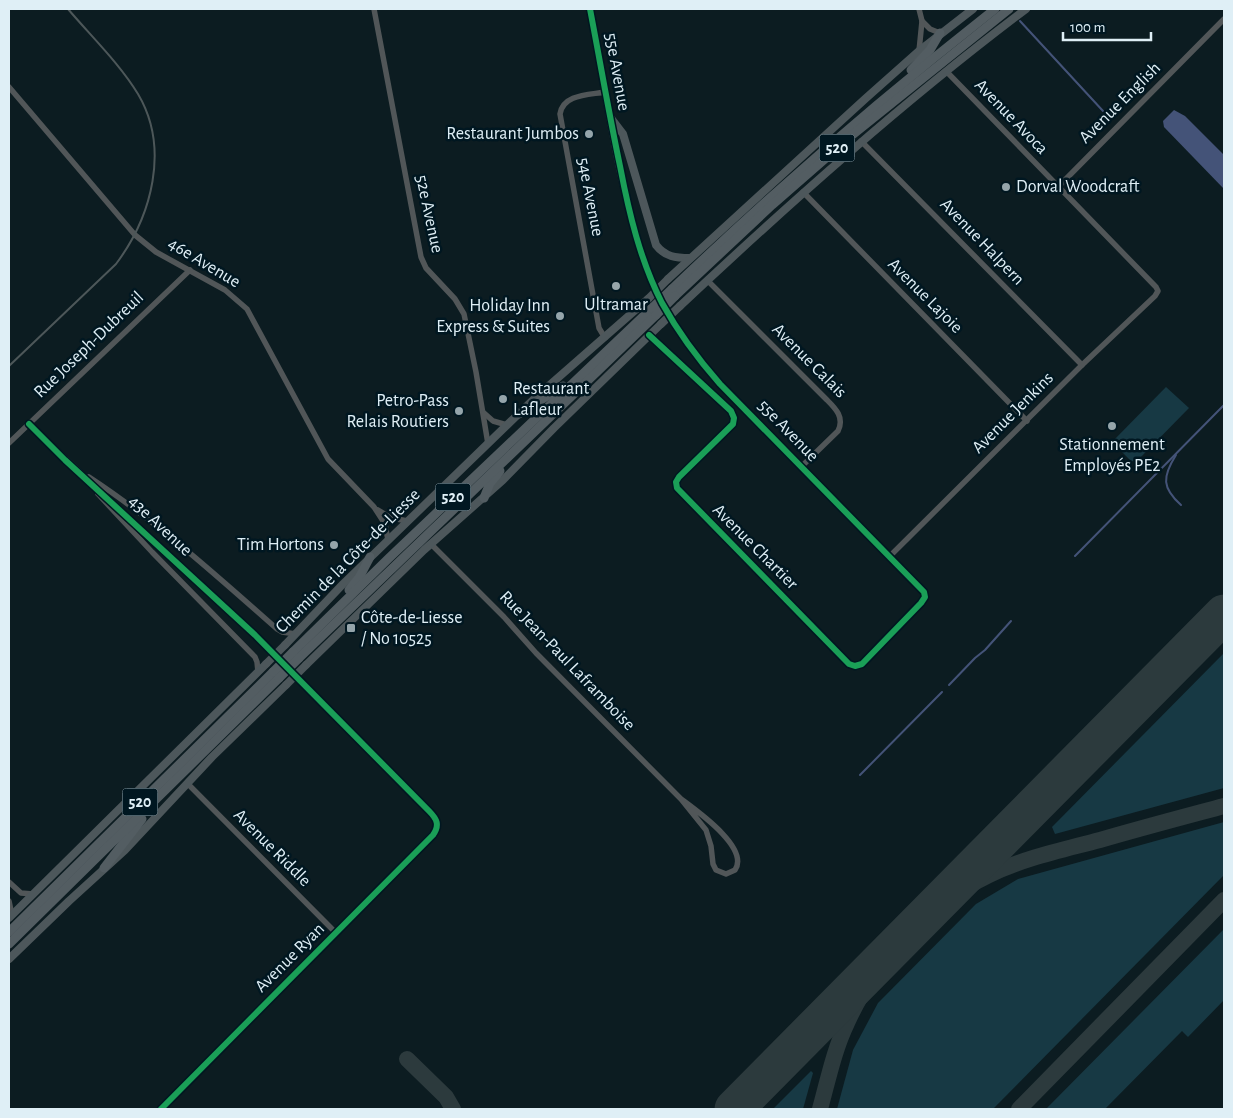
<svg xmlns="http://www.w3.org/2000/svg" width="1233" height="1118" font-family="'Alegreya Sans',sans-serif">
	<rect width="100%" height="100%" fill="#0c1c21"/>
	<!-- green -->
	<g fill="#173944">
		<polygon points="1166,387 1189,408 1136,462 1131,461 1112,442"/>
		<polygon points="1224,653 1224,788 1055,834 1052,827"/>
		<polygon points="1224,822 1224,875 993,1109 837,1109 853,1050 878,1003 976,904 1018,879"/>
		<polygon points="1224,929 1224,1000 1188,1037 1182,1031 1105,1109 1046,1109"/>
		<polygon points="811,1071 813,1073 803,1109 773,1109"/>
	</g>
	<!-- water -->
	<polygon fill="#445378" points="1174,110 1185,116 1224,155 1224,189 1164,127 1163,121"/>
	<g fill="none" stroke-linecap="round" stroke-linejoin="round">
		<!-- stream -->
		<g stroke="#445378" stroke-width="2">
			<polyline points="1020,21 1103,111"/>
			<path d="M1176 455C1162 477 1162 488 1181 505"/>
			<polyline points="1075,556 1224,405"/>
			<polyline points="949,685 975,658 985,650 1011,621"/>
			<polyline points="860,775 942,692"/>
		</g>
		<!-- taxiway -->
		<g stroke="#2c3a3d" stroke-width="16">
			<polyline points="407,1059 446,1097 453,1109"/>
			<path d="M820 1109C828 1080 834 1050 847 1023 875 961 927 905 989 875 1024 858 1063 850 1100 840 1141 828 1183 817 1224 806"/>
			<polyline points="1019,1109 1224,900"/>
		</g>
		<!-- runway -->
		<polyline stroke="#2c3a3d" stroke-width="39" points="734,1109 1224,614"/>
		<!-- minor -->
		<g stroke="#515658" stroke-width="5.5">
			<polyline points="374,9 421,257 426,268 455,299 464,314 476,372 488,444"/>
			<path d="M590 9C607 100 618 199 653 284"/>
			<polyline points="922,21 930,29 940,33"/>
			<polyline points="919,51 922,21 919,9"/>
			<polyline points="9,87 135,235 156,252 225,290 247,309 328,459 374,507 385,524 388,540"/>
			<polyline points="861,141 1082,365"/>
			<polyline points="1058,187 1224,19"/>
			<polyline points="803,192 1027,421"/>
			<path d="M707 280 826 399C835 408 845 417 838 431L801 467"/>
			<polyline points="649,335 731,411 734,418 733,424 679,477 676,482 677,488 849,664 855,666 862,664 921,603 925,597 923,590 720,384 693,351 673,321"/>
			<path d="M605 338 599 328 560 114C563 94 589 95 605 92"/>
			<polyline points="484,413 493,421 507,425"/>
			<polyline points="29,424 271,651"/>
			<polyline points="9,443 190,270"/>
			<path d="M89 477C156 521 217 576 277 629L282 632 296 634"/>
			<polyline points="98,494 152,552 255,657 257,662 258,672"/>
			<polyline points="378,510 391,518 408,521"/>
			<path d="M431 544 504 617 536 653 681 799 706 830 711 846 713 864 716 870 726 874 735 870C750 848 697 811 681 799"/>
			<polyline points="890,556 1082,365 1155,296 1158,291 1156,287 946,71"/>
			<polyline points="187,783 336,933"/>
			<polyline points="9,882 21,893 33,894"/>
			<polyline points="9,901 12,915"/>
			<polyline points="161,1109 437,829 437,822 433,815 300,679"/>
		</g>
		<!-- major -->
		<g stroke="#4d575b" stroke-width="8">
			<path d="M610 117 623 134 656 245C665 257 676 258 690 258"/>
			<polyline points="668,279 865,99 919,51 973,9"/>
			<path d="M680 306C791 202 904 101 1026 9"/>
			<polyline points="285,645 343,584 536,397 648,299"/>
			<polyline points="306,665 424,550 503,480 554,428 661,324"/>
			<polyline points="9,918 266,664"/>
			<polyline points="9,959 69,901 125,850 212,757 286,685"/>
		</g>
		<!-- highway -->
		<g stroke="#535d62" stroke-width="9">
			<polyline points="911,70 930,50 940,33"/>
			<path d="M672 289C775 190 882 98 995 9"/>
			<polyline points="675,296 772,205 851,136 1009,9"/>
			<polyline points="519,414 563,386"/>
			<polyline points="484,498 490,483 500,471"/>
			<polyline points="349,590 359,578 370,557"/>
			<polyline points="293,652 389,558 652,308"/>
			<polyline points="299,658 656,315"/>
			<polyline points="104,868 142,819"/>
			<polyline points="9,932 273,672"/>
			<polyline points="9,944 279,678"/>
		</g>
		<!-- rail -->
		<path stroke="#4d5759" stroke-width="2" d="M9 366 116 264C152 216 170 148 138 94 120 64 90 35 68 9"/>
		<!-- major-bridge -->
		<g stroke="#4d575b" stroke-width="8">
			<polyline points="648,299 668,279"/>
			<polyline points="661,324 680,306"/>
			<polyline points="266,664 285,645"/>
			<polyline points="286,685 306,665"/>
		</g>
		<!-- highway-bridge -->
		<g stroke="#535d62" stroke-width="9">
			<polyline points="652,308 672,289"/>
			<polyline points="656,315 675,296"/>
			<polyline points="273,672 293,652"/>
			<polyline points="279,678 299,658"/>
		</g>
		<defs>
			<g id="cycleway">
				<path d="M590 9C600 61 609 114 620 166 629 213 640 260 662 303 678 332 698 359 720 384L924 592 925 597 921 603 862 664 855 666 849 664 677 488 676 482 679 477 733 424 734 418 731 411 649 335"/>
				<path d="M29 424 65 460 255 635 429 811C437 819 440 825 433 835L161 1109"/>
			</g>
		</defs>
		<!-- cycleway casing -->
		<use href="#cycleway" stroke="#001721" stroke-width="9"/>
		<!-- cycleway -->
		<use href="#cycleway" stroke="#1a9f57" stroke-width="6"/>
	</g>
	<!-- markers -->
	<g fill="#95a5ab" stroke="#001721" stroke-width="2">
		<circle cx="589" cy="134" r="5"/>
		<circle cx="1006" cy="187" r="5"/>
		<circle cx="616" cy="286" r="5"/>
		<circle cx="560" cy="316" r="5"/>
		<circle cx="503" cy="399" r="5"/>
		<circle cx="459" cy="411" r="5"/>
		<circle cx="1112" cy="426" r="5"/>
		<circle cx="334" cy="545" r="5"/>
		<rect x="346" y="623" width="10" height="10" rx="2.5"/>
	</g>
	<g text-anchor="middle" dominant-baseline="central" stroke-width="5" stroke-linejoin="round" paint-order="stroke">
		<!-- shield labels -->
		<g fill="#001721" stroke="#9caeb6" stroke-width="1">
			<rect x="819.5" y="134.5" width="35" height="27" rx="4"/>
			<rect x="435.5" y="483.5" width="35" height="27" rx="4"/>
			<rect x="122.5" y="788.5" width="35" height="27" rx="4"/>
		</g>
		<g font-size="16" font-weight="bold" fill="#dfeff6">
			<text x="837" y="148">520</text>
			<text x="453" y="497">520</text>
			<text x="140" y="802">520</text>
		</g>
		<!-- street labels -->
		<g font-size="18" fill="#dfeff6" stroke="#001721">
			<text transform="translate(617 72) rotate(80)">55e Avenue</text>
			<text transform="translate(1120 103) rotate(-45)">Avenue English</text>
			<text transform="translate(1011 117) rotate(46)">Avenue Avoca</text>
			<text transform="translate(590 197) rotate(79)">54e Avenue</text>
			<text transform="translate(429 214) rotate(78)">52e Avenue</text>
			<text transform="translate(982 242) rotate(46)">Avenue Halpern</text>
			<text transform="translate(204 263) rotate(31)">46e Avenue</text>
			<text transform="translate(925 296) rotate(45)">Avenue Lajoie</text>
			<text transform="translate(89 345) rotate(-44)">Rue Joseph-Dubreuil</text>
			<text transform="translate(809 361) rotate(45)">Avenue Calais</text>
			<text transform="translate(1013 413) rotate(-45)">Avenue Jenkins</text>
			<text transform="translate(788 431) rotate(46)">55e Avenue</text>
			<text transform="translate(160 526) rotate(43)">43e Avenue</text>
			<text transform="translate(755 547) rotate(45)">Avenue Chartier</text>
			<text transform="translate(348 561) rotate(-45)">Chemin de la Côte-de-Liesse</text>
			<text transform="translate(567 661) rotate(46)">Rue Jean-Paul Laframboise</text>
			<text transform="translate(272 848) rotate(45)">Avenue Riddle</text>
			<text transform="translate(290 958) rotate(-45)">Avenue Ryan</text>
		</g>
		<!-- poi labels -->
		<g font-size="18" fill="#dfeff6" stroke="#001721" text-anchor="end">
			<text x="579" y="134">Restaurant Jumbos</text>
			<text x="1016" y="187" text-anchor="start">Dorval Woodcraft</text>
			<text x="616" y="305" text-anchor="middle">Ultramar</text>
			<text x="550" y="306">Holiday Inn<tspan x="550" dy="21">Express &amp; Suites</tspan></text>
			<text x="513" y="389" text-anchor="start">Restaurant<tspan x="513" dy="21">Lafleur</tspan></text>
			<text x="449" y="401">Petro-Pass<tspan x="449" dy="21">Relais Routiers</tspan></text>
			<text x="1112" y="445" text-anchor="middle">Stationnement<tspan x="1112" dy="21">Employés PE2</tspan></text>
			<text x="324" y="545">Tim Hortons</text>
			<text x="361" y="618" text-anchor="start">Côte-de-Liesse<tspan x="361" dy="21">/ No 10525</tspan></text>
		</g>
	</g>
	<!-- border -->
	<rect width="1233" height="1118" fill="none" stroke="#dfeff6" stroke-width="20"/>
	<!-- scale -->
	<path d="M1063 32v8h88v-8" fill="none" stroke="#dfeff6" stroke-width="2.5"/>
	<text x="1070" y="32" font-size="15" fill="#dfeff6" stroke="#001721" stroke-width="4" paint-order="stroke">100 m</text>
</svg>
